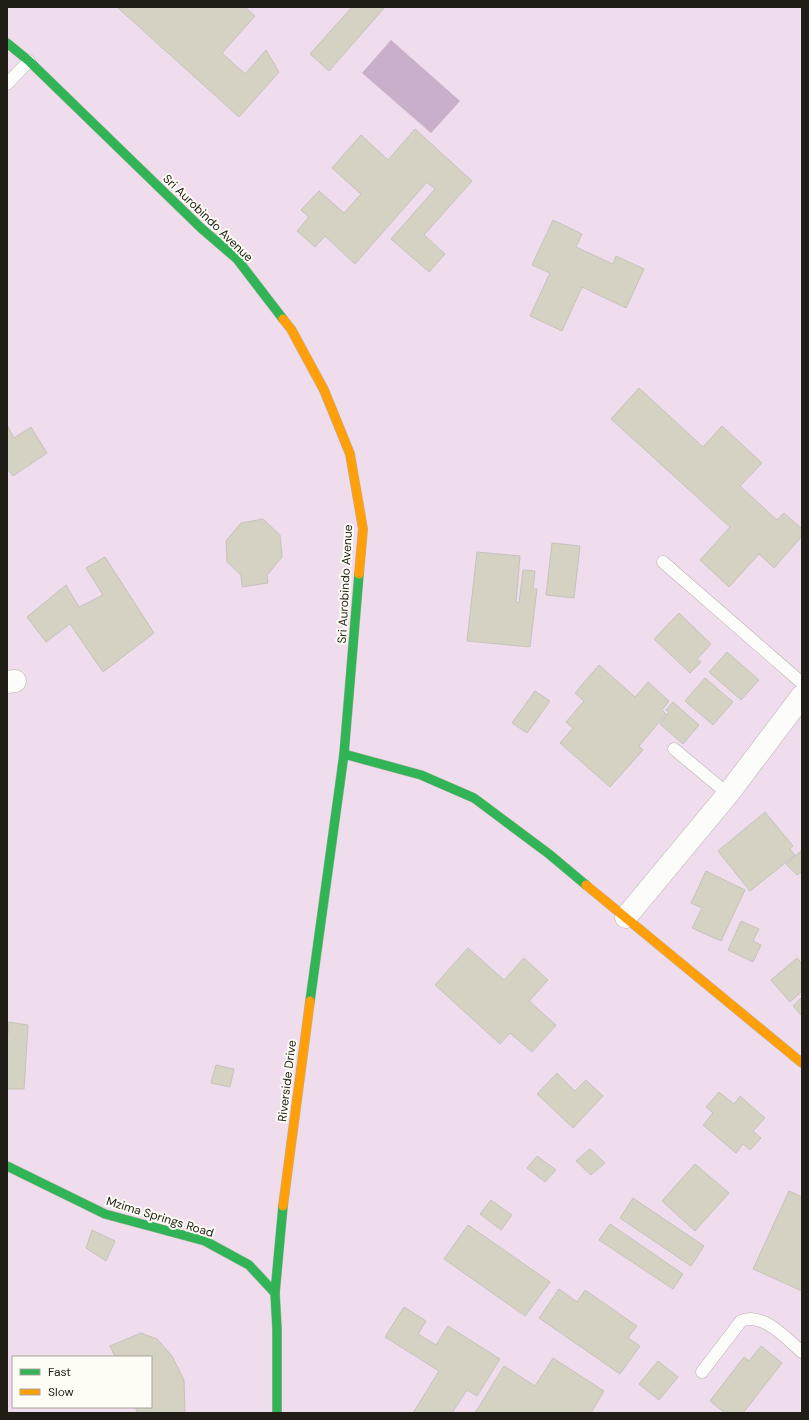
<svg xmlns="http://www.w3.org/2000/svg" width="809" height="1420" font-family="'DM Sans',sans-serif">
	<rect width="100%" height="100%" fill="#eeece2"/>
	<!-- green -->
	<path fill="#efdcec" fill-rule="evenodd" d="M7 7H802V1413H7ZM13 1357H151V1407H13Z"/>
	<!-- water -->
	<polygon fill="#c9afca" points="391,40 460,101 431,133 362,73"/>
	<!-- building -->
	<g fill="#d5d2c3" stroke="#c5c3bc">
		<polygon points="117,7 245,7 255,16 222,53 245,74 266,50 279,72 239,117"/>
		<polygon points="352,7 385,7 329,71 310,54"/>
		<polygon points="415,129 472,181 424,235 445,254 429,272 391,239 435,189 427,182 355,264 325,236 315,247 297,231 309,217 301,210 319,191 344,213 361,194 332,168 361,135 388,160"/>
		<polygon points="553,220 582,234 576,247 613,264 616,256 644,269 626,308 582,287 562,331 530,316 550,273 532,265"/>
		<polygon points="639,388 703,447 722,426 762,463 740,486 777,520 784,513 802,529 802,536 774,568 759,554 729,587 700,560 730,527 611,419"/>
		<polygon points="7,425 14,438 31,427 47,453 13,476 7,468"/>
		<polygon points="263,519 280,535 282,557 267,575 268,583 242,587 241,575 227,562 226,541 241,523"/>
		<polygon points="552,543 580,546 574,598 546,595"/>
		<polygon points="477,552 520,556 516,602 519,603 523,570 535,571 533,589 537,589 530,647 467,641"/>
		<polygon points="105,557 154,633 103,672 70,624 46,642 27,617 66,585 79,607 103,595 86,568"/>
		<polygon points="679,613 711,644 697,659 701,662 690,673 654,639"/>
		<polygon points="727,652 759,680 741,700 709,672"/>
		<polygon points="599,665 635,697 648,682 669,701 662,710 666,714 639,746 643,750 610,787 560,743 573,728 566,722 584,701 575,693"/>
		<polygon points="705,678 733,702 713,725 685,701"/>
		<polygon points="535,691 550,701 527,733 512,723"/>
		<polygon points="673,702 699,725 683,744 660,724 669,712 666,710"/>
		<polygon points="765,812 793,846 790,849 795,855 750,891 718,851"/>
		<polygon points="802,850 802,871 797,875 786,864"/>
		<polygon points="706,871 745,890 721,941 692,928 702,908 691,903"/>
		<polygon points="741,921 759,929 753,941 761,945 753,962 728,950"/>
		<polygon points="468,948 504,980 524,958 548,980 529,1001 556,1025 532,1052 510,1033 500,1044 435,985"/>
		<polygon points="797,958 802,964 802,991 790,1002 771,980"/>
		<polygon points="802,997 802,1016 793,1006"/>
		<polygon points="9,1022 28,1025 24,1089 7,1089 7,1041"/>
		<polygon points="216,1065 234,1069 230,1087 211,1083"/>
		<polygon points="557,1073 575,1091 586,1080 603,1096 573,1128 537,1094"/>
		<polygon points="719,1092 734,1104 740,1096 765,1118 753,1131 761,1138 750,1150 743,1144 736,1153 703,1125 713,1113 706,1107"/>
		<polygon points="590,1149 605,1163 591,1175 576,1161"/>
		<polygon points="537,1156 556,1170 545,1182 527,1168"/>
		<polygon points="695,1164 729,1193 695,1231 662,1201"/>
		<polygon points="789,1191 802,1197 802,1291 753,1269"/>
		<polygon points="633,1198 704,1246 691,1266 620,1218"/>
		<polygon points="491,1200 512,1215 501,1230 480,1214"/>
		<polygon points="610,1224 683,1274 673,1289 599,1240"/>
		<polygon points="468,1225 550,1282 525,1316 444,1259"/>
		<polygon points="92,1230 115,1241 106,1261 86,1248"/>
		<polygon points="559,1289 577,1302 585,1290 637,1326 628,1338 640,1346 620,1374 539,1318"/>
		<polygon points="404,1307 426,1321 418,1334 436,1345 448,1326 500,1359 477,1396 467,1390 452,1413 413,1413 439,1371 385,1337"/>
		<polygon points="141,1333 157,1339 172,1356 184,1380 185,1413 138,1413 135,1407 151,1407 151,1357 115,1357 110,1346"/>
		<polygon points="761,1346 782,1363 743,1413 725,1413 710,1401 744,1357 749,1361"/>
		<polygon points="553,1358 604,1391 591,1413 475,1413 504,1366 535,1386"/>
		<polygon points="658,1361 678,1377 659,1400 639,1384"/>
	</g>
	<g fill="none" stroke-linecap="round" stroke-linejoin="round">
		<defs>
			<g id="lane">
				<polyline points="7,84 29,61"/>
				<polyline points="663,562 802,683"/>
				<polyline points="674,749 728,794"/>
				<path d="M702 1372 741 1321C762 1311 787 1339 802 1352"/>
			</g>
			<g id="street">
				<polyline points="7,682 15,681"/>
				<polyline points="626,917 728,794 802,696"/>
			</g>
			<g id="fast">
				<polyline points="7,43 29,61 201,228 237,259 283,319"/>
				<polyline points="344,754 421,775 474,798 549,854 586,885"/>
				<polyline points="310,1001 344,754 359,574"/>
				<polyline points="7,1166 105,1214 205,1241 249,1265 275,1293"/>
				<polyline points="277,1413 277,1329 275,1293 283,1206"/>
			</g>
			<g id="slow">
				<polyline points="283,319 291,329 324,390 350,454 363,529 359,574"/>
				<polyline points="586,885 802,1063"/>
				<polyline points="283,1206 310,1001"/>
			</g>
		</defs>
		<!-- lane casing -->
		<use href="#lane" stroke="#b4b2aa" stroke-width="13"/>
		<!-- street casing -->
		<use href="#street" stroke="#b4b2aa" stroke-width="23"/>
		<!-- fast casing -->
		<use href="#fast" stroke="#b4b2aa" stroke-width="10"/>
		<!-- slow casing -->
		<use href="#slow" stroke="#b4b2aa" stroke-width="10"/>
		<!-- lane -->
		<use href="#lane" stroke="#fcfcfb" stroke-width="12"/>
		<!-- street -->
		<use href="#street" stroke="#fcfcfb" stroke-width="22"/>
		<!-- fast -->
		<use href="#fast" stroke="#30b455" stroke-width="9"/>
		<!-- slow -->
		<use href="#slow" stroke="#ff9f0a" stroke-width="9"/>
	</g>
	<g text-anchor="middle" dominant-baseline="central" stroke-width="4" stroke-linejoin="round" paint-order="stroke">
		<!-- street labels -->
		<g font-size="12" fill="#1f1d16" stroke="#fefdf5">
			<text transform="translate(208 218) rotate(44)">Sri Aurobindo Avenue</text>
			<text transform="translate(345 584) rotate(-87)">Sri Aurobindo Avenue</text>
			<text transform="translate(287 1081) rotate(-83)">Riverside Drive</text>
			<text transform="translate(160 1217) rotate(17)">Mzima Springs Road</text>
		</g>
	</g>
	<!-- border -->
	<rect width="809" height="1420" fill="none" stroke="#1f1d16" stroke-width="16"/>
	<!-- legend -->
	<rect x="12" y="1356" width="140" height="52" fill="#fefdf5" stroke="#a5a39c"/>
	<rect x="20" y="1369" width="20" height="6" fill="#30b455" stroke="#a5a39c"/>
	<text x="48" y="1376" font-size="12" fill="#1f1d16">Fast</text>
	<rect x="20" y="1389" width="20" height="6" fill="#ff9f0a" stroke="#a5a39c"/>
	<text x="48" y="1396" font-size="12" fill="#1f1d16">Slow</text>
</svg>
